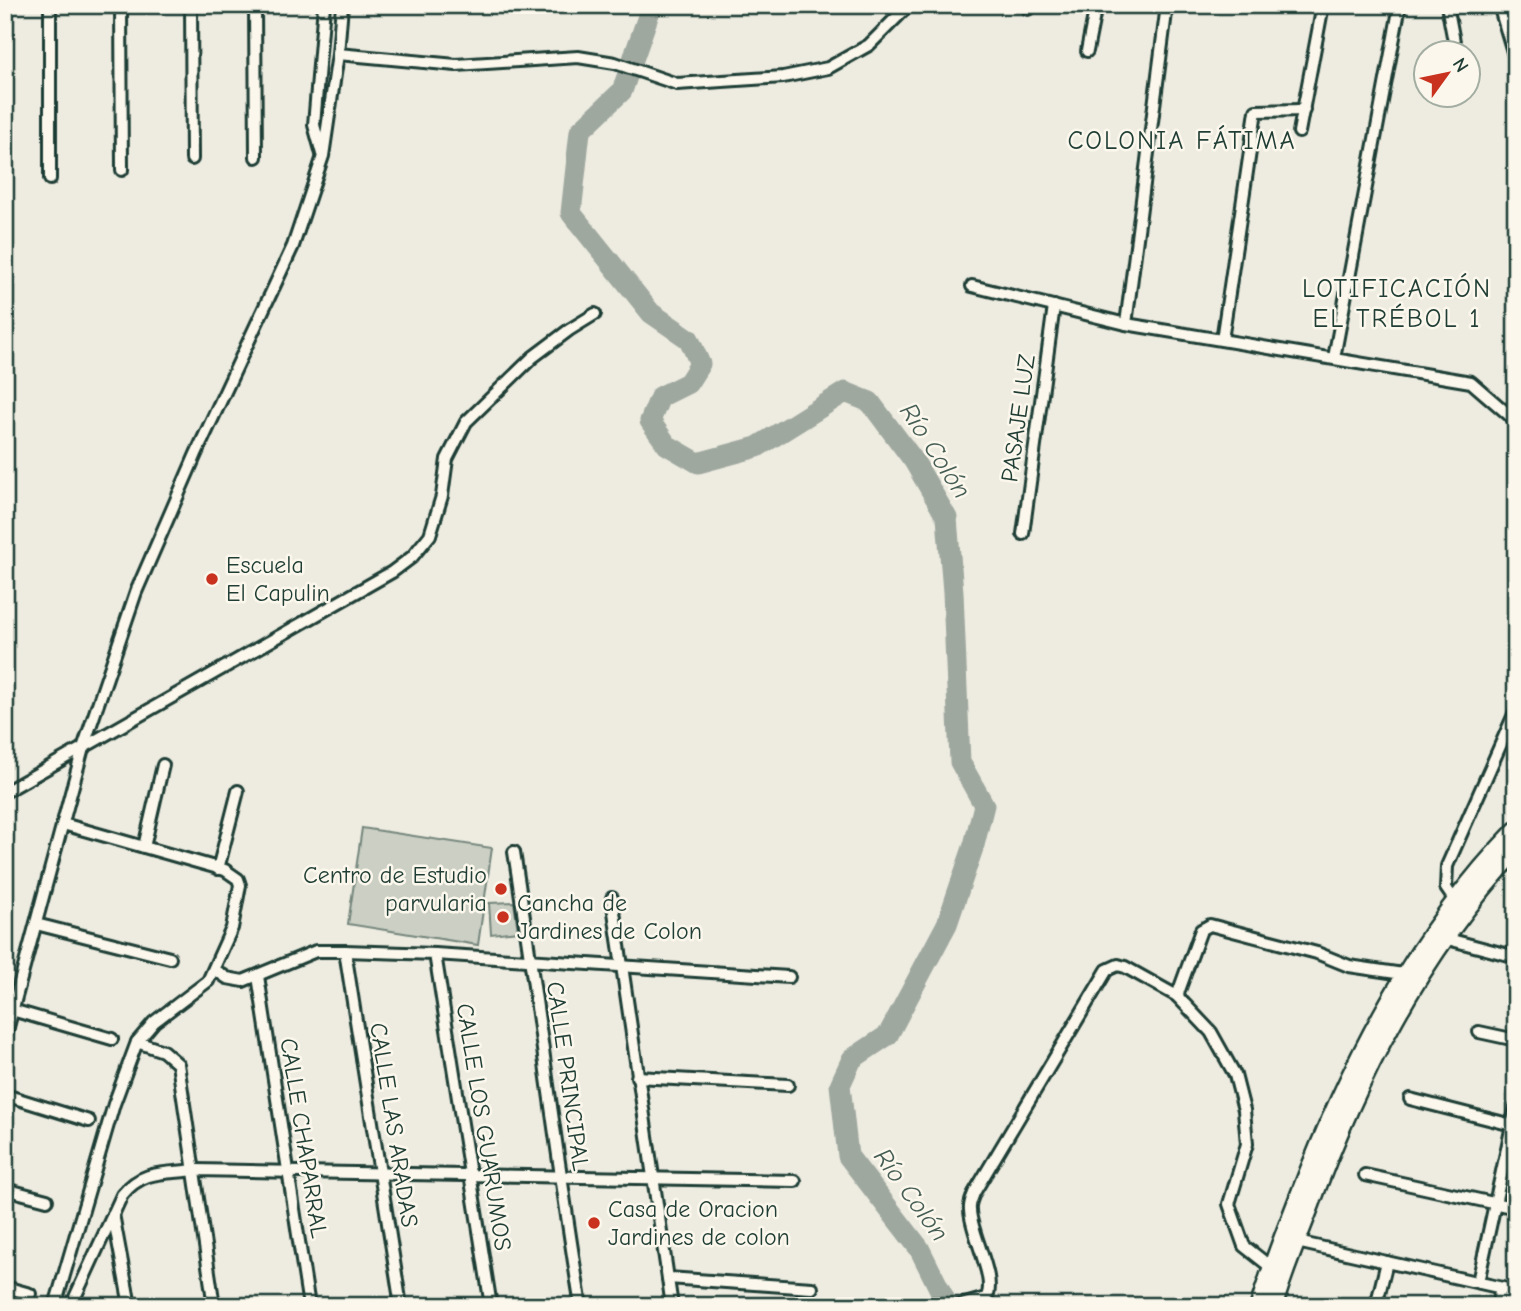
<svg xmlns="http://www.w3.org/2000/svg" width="1521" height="1311" font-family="'Comic Neue',sans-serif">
	<rect width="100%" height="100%" fill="#eeece1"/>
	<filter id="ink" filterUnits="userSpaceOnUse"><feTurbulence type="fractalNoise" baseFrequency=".0143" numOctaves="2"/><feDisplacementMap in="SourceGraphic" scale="14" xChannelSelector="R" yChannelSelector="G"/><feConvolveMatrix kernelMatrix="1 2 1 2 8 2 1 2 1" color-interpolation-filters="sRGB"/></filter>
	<g filter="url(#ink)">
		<!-- green -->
		<g fill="#cbcfc4" stroke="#75867c" stroke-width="2">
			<polygon points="362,828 492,848 478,945 348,924"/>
			<polygon points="514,902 518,931 491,934 489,903"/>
		</g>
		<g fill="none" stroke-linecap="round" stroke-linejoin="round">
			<!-- river -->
			<polyline stroke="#9fa89f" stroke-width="21" points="652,5 622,91 580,131 571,213 651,313 689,339 700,364 688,383 660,397 650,421 667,445 698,463 757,447 845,392 870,402 914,461 947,518 953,592 960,762 984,805 974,845 947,924 888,1035 852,1059 840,1085 848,1156 919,1248 948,1306"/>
			<defs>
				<g id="minor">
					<polyline points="50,5 50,179"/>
					<polyline points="121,5 122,170"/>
					<polyline points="191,5 192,159"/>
					<polyline points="255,5 256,157"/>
					<polyline points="1447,5 1456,52"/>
					<polyline points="1499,5 1516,62"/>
					<polyline points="1028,9 1029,5"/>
					<polyline points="1087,51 1096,5"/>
					<polyline points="338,54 456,65 578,57 615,63 677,84 783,77 828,68 869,45 909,5"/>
					<polyline points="1299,132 1323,5"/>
					<polyline points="322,154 314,125 324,5"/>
					<polyline points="972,286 1126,324 1471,382 1516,421"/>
					<polyline points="1126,324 1167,5"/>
					<polyline points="1222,340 1256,111 1304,110"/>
					<polyline points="1334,358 1400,5"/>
					<polyline points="1023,534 1054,306"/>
					<polyline points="5,792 392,572 412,557 430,535 442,496 447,459 466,422 533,357 569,330 595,314"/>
					<polyline points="144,847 163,765"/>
					<path d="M514 852C538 1003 556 1155 581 1306"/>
					<polyline points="218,869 238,791"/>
					<polyline points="612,898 672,1306"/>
					<polyline points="1455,901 1446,888 1447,866 1516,710"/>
					<polyline points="36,924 170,958"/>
					<polyline points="1444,938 1516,957"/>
					<polyline points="345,951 401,1306"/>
					<polyline points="435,954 491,1306"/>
					<polyline points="214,969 227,978 243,981 316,951 345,951 435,954 789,977"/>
					<polyline points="258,976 309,1306"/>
					<polyline points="1177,996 1201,930 1210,925 1317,953 1349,966 1403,974"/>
					<polyline points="12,1010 112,1039"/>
					<polyline points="1479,1032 1516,1040"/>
					<polyline points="5,1038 83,748 136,592 196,454 293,246 323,156 338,54 342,5"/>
					<polyline points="137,1042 163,1051 178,1064 214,1306"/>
					<polyline points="637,1077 788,1085"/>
					<polyline points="5,1095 89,1121"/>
					<polyline points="1410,1099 1516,1126"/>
					<polyline points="1365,1175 1516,1208"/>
					<polyline points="5,1189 47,1200"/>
					<polyline points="113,1214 130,1306"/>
					<polyline points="1297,1242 1516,1291"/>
					<polyline points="668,1278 812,1288"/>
					<polyline points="1478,1282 1516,1107"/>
					<polyline points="5,1287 30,1294"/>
					<polyline points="55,1306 114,1104 137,1042 154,1022 208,981 232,928 240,885 238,879 225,870 63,824"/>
					<path d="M71 1306 122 1195C143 1169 165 1174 196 1170L795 1181"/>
					<path d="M958 1306 986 1298C998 1281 970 1232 970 1210 969 1204 972 1199 974 1193L1107 970 1118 965 1125 967 1177 996 1211 1032 1235 1075 1244 1110 1247 1144 1229 1204 1244 1246 1272 1268"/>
					<polyline points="1376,1306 1387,1262"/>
					<polyline points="1497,1306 1501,1288"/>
				</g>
				<g id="highway">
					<path d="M1259 1306C1270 1268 1285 1232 1299 1195 1350 1062 1416 933 1516 830"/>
					<path d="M1274 1306C1283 1273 1297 1242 1309 1210 1357 1079 1420 953 1516 851"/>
				</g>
			</defs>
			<!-- minor casing -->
			<use href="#minor" stroke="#1f3d34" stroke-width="16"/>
			<!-- highway casing -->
			<use href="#highway" stroke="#1f3d34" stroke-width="21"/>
			<!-- minor -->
			<use href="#minor" stroke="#fbf7ec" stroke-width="10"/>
			<!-- highway -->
			<use href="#highway" stroke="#fbf7ec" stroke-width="16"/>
		</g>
	</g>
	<!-- markers -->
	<g fill="#c8321e" stroke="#fbf7ec" stroke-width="2.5">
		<circle cx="212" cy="579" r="7"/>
		<circle cx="501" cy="889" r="7"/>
		<circle cx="503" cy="917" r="7"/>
		<circle cx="594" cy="1223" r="7"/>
	</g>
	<g text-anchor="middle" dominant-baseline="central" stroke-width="5" stroke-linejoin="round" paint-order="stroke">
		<!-- street labels -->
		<g font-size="24" fill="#1f3d34" stroke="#fbf7ec">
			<text transform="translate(1018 418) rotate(-82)">PASAJE LUZ</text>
			<text transform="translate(568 1076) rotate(82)">CALLE PRINCIPAL</text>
			<text transform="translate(394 1125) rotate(81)">CALLE LAS ARADAS</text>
			<text transform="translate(484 1127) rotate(81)">CALLE LOS GUARUMOS</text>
			<text transform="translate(304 1138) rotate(81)">CALLE CHAPARRAL</text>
		</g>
		<!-- poi labels -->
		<g font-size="24" fill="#1f3d34" stroke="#fbf7ec" text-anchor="start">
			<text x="226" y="565">Escuela<tspan x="226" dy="28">El Capulin</tspan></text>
			<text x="487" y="875" text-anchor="end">Centro de Estudio<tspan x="487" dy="28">parvularia</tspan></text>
			<text x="517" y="903">Cancha de<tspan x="517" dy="28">Jardines de Colon</tspan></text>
			<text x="608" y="1209">Casa de Oracion<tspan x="608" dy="28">Jardines de colon</tspan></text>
		</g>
		<!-- neighbourhood labels -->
		<g font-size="26" letter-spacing="2" fill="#1f3d34" stroke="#fbf7ec">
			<text x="1182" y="141">COLONIA FÁTIMA</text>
			<text x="1397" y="289">LOTIFICACIÓN<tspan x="1397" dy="30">EL TRÉBOL 1</tspan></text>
		</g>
		<!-- water labels -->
		<g font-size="26" font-style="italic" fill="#455d54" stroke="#fbf7ec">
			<text transform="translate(935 451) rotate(57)">Río Colón</text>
			<text transform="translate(911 1195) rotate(54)">Río Colón</text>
		</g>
	</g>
	<!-- margin -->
	<rect width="1521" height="1311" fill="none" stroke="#fbf7ec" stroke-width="28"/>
	<rect x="14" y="14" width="1493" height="1283" fill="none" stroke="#1f3d34" stroke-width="2.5" filter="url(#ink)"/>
	<!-- north arrow -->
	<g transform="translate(1447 74) rotate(57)"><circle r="33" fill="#fbf7ec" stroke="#a3ada2" stroke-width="2"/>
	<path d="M0-5L12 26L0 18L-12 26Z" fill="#c8321e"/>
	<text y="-10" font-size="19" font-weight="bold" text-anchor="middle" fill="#1f3d34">N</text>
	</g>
</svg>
